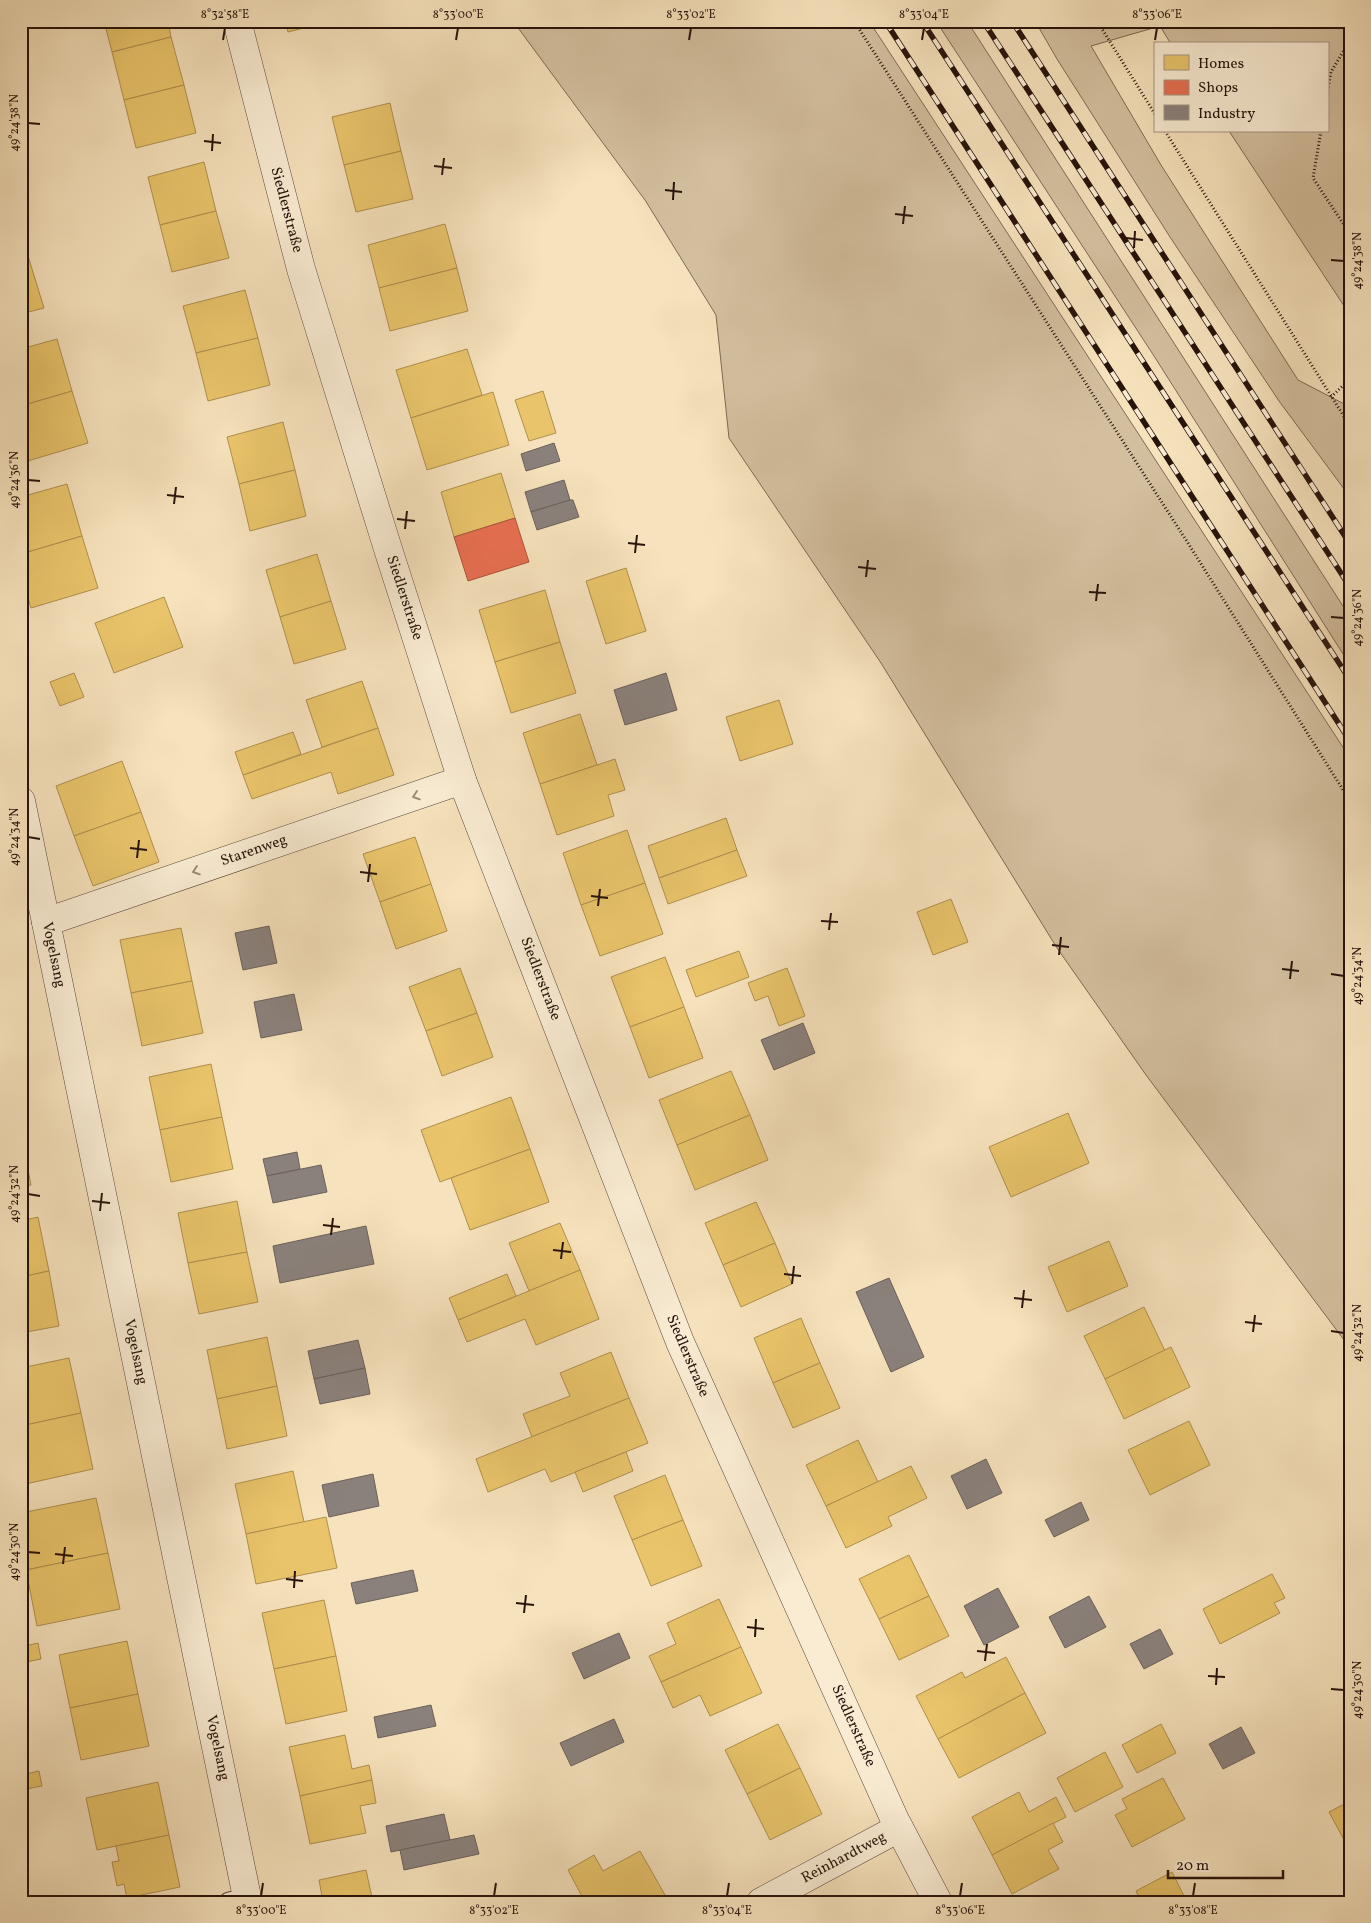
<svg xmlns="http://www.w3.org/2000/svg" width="1371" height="1923" font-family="Vollkorn,serif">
	<rect width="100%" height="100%" fill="#f6e2bc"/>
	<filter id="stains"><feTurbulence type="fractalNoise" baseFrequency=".004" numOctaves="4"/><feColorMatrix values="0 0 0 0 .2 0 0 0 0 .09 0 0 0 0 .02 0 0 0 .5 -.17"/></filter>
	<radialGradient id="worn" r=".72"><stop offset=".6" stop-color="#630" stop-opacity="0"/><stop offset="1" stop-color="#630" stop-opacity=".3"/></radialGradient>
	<!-- green -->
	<g fill="#d3bf9e" stroke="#7d6955">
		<polygon points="513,21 869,21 1350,758 1350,1348 1146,1075 1057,948 881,663 729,438 716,315 645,200"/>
		<polygon points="936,21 967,21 1350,617 1350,665 1154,356"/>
		<polygon points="1035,21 1350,21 1350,315 1229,131 1327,131 1327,44 1171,44 1160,26 1091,46 1161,165 1298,380 1350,407 1350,497 1279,401 1170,237 1057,59"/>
	</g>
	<!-- homes -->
	<g fill="#e9c46a" stroke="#af8f4e">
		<polygon points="104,21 168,21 171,37 112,52"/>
		<polygon points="285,21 331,21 288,32"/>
		<polygon points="171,37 184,85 124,100 112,52"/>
		<polygon points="184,85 196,133 136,148 124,100"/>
		<polygon points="390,103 401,151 344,165 332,117"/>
		<polygon points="401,151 413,199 356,212 344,165"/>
		<polygon points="204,162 216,211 160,225 148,177"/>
		<polygon points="216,211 229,258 172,272 160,225"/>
		<polygon points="445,224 457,268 379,288 368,245"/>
		<polygon points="28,256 44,308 21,314 21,258"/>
		<polygon points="457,268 468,311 390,331 379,288"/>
		<polygon points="245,290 258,338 196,353 183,306"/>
		<polygon points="258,338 270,385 208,401 196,353"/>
		<polygon points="57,339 72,391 21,406 21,349"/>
		<polygon points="467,349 482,395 411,418 396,370"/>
		<polygon points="72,391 88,443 21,463 21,406"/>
		<polygon points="543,391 556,433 529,441 515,400"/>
		<polygon points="493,392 509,445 427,470 411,418"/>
		<polygon points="283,422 295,470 239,484 227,437"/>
		<polygon points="295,470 306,516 250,531 239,484"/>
		<polygon points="501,473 515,518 454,537 441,492"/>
		<polygon points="67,484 82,536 21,554 21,497"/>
		<polygon points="82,536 98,588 31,608 21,576 21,554"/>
		<polygon points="317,554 331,601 280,617 266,570"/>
		<polygon points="626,568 646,631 606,644 586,581"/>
		<polygon points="545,590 560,642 495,662 479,610"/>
		<polygon points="164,597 183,647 114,673 95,623"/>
		<polygon points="331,601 346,649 294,664 280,617"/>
		<polygon points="560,642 576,693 511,713 495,662"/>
		<polygon points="74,673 84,697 60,706 50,682"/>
		<polygon points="362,681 378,728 322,747 306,700"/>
		<polygon points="779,700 793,744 740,761 726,717"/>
		<polygon points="580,714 597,765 540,784 523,733"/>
		<polygon points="378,728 394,775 338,794 331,772 252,799 243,775"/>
		<polygon points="293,732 301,754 243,775 235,752"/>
		<polygon points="615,759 625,790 608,795 614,816 557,835 540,784"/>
		<polygon points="122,761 141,812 74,836 56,786"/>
		<polygon points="141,812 159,862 93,886 74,836"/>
		<polygon points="726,818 737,850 659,878 648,846"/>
		<polygon points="627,830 645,883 581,905 563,853"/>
		<polygon points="415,837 431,884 380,902 363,854"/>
		<polygon points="737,850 747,876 668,904 659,878"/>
		<polygon points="645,883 663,934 600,956 581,905"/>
		<polygon points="431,884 447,931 396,949 380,902"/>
		<polygon points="951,899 968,942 933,955 917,912"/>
		<polygon points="181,928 192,981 131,993 120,940"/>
		<polygon points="739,951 749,977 696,997 686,970"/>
		<polygon points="665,957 684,1007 630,1027 611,977"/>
		<polygon points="460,968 477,1013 426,1031 409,987"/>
		<polygon points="787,968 805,1016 779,1026 768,996 755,1001 748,983"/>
		<polygon points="192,981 203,1033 142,1046 131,993"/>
		<polygon points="684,1007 703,1058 649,1078 630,1027"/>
		<polygon points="477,1013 493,1057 442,1076 426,1031"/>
		<polygon points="211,1064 222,1117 160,1130 149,1077"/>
		<polygon points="731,1071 750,1115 677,1145 659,1100"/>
		<polygon points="511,1097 530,1149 440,1182 421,1130"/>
		<polygon points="1068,1113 1089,1163 1011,1197 989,1147"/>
		<polygon points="750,1115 768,1160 695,1190 677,1145"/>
		<polygon points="222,1117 233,1169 171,1182 160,1130"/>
		<polygon points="21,1133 31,1185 21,1187"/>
		<polygon points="530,1149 549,1202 470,1230 451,1178"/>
		<polygon points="237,1201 247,1252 188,1263 178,1213"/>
		<polygon points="756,1202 775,1243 723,1265 705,1223"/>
		<polygon points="38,1217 49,1271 21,1277 21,1221"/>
		<polygon points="560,1223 580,1270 529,1291 509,1243"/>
		<polygon points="1109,1241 1128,1286 1067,1312 1048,1267"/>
		<polygon points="775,1243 792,1284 741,1307 723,1265"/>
		<polygon points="247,1252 258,1302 199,1314 188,1263"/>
		<polygon points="580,1270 599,1319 536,1345 525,1319 467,1342 458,1320"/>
		<polygon points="49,1271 59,1326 21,1333 21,1277"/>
		<polygon points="507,1274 516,1296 458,1320 449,1298"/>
		<polygon points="1144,1307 1165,1351 1105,1379 1084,1336"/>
		<polygon points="801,1318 820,1363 773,1383 754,1338"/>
		<polygon points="267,1337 277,1386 217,1399 207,1350"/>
		<polygon points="1171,1347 1190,1387 1124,1419 1105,1379"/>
		<polygon points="611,1352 629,1398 532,1437 523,1414 570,1396 560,1373"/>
		<polygon points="69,1358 81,1413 21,1426 21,1368"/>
		<polygon points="820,1363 840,1408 793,1428 773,1383"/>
		<polygon points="277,1386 287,1436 227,1449 217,1399"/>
		<polygon points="629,1398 648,1443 551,1482 545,1469 488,1492 476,1459"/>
		<polygon points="81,1413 93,1469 21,1485 21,1426"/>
		<polygon points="1189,1421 1210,1465 1150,1495 1128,1450"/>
		<polygon points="858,1440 878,1482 826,1506 806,1465"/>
		<polygon points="626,1452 633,1471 583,1492 575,1472"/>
		<polygon points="911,1466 927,1498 888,1517 892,1526 846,1548 826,1506"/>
		<polygon points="293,1471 304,1522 246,1534 235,1484"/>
		<polygon points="665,1475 683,1520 632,1540 614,1496"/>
		<polygon points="96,1498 108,1553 26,1570 21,1549 21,1513"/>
		<polygon points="326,1517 337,1568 256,1584 246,1534"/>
		<polygon points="683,1520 702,1566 651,1586 632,1540"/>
		<polygon points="108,1553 120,1609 37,1626 26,1570"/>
		<polygon points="909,1555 929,1596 879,1619 859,1579"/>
		<polygon points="1272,1574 1285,1598 1274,1603 1280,1613 1220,1644 1203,1609"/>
		<polygon points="929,1596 949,1636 899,1660 879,1619"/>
		<polygon points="719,1599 741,1647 661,1682 649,1656 676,1644 667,1623"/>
		<polygon points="324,1600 336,1656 274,1669 262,1613"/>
		<polygon points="127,1641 138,1694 70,1708 59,1655"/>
		<polygon points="38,1643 41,1659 21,1663 21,1647"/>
		<polygon points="741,1647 762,1693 710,1716 700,1695 673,1708 661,1682"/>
		<polygon points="336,1656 347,1711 286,1724 274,1669"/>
		<polygon points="1006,1657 1025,1693 938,1739 916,1696 962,1672 965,1678"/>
		<polygon points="1025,1693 1046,1733 959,1778 938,1739"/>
		<polygon points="138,1694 149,1746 81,1760 70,1708"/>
		<polygon points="778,1724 800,1768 747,1794 725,1750"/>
		<polygon points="1161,1724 1176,1753 1137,1773 1122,1745"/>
		<polygon points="345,1735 352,1769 369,1765 372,1780 300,1796 289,1747"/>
		<polygon points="1105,1752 1123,1787 1075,1812 1057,1778"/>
		<polygon points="800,1768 822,1814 770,1840 747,1794"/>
		<polygon points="39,1771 42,1786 21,1790 21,1775"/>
		<polygon points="1163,1778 1185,1819 1132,1847 1115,1815 1127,1809 1122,1799"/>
		<polygon points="372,1780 376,1803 360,1806 366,1833 310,1844 300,1796"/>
		<polygon points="158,1782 169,1835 97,1850 86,1798"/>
		<polygon points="1019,1792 1029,1812 1056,1797 1066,1817 992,1855 972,1817"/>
		<polygon points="1350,1801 1350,1851 1329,1812"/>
		<polygon points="1053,1823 1063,1842 1048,1850 1059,1869 1012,1894 992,1855"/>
		<polygon points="169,1835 180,1887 127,1898 124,1884 117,1886 112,1862 119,1861 116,1846"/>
		<polygon points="640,1851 669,1902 609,1902 607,1898 601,1902 585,1902 568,1870 594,1855 603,1871"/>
		<polygon points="366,1870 373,1902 323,1902 319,1880"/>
		<polygon points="1172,1872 1187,1902 1141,1902 1136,1891"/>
		<polygon points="1073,1896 1077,1902 1062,1902"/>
	</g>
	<!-- shops -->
	<polygon fill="#e76f51" stroke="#ad533c" points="515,518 529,562 468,581 454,537"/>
	<!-- industry -->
	<g fill="#8a817c" stroke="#6c605a">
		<polygon points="554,443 560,461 526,471 521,454"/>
		<polygon points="564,480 570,500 531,512 525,492"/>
		<polygon points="570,500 573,500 579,517 537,530 531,512"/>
		<polygon points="666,673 677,710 625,725 614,690"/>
		<polygon points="269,926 277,963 243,970 235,933"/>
		<polygon points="294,994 302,1030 261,1038 254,1002"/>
		<polygon points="803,1023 815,1053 774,1070 761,1040"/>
		<polygon points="297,1152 300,1169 267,1176 263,1159"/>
		<polygon points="321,1165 327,1192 273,1203 267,1176"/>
		<polygon points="366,1226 374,1264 280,1283 273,1246"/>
		<polygon points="889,1278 924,1357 891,1372 856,1292"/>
		<polygon points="358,1340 365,1368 314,1379 308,1351"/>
		<polygon points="365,1368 370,1394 320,1404 314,1379"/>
		<polygon points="986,1459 1002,1493 967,1509 951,1476"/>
		<polygon points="373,1474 379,1506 329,1517 322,1485"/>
		<polygon points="1081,1502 1089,1520 1054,1537 1045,1520"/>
		<polygon points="413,1570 418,1591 356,1604 351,1583"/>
		<polygon points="998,1588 1019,1627 984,1645 964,1606"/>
		<polygon points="1089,1596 1106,1627 1065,1648 1049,1617"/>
		<polygon points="1160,1629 1173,1654 1144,1669 1130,1644"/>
		<polygon points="619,1633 630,1658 584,1679 572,1653"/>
		<polygon points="431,1705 436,1726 378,1738 374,1717"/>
		<polygon points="614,1719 624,1742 571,1766 560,1743"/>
		<polygon points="1241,1727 1255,1753 1223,1769 1209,1744"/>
		<polygon points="444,1814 450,1840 391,1852 386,1826"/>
		<polygon points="474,1835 479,1854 404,1870 400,1850"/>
	</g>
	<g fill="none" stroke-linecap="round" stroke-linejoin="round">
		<defs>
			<polyline id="lane" points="229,1902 248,1898"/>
			<g id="street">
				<polyline points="237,21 301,269 388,549 462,780 680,1342 894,1818 938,1902"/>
				<polyline points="21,801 248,1902"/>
				<polyline points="46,922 462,780"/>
				<polyline points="761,1902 899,1828"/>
			</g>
		</defs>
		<!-- lane casing -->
		<use href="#lane" stroke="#5b4738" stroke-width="21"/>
		<!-- street casing -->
		<use href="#street" stroke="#5b4738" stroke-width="29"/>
		<!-- path -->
		<g stroke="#27130c" stroke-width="3" stroke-dasharray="1 2.5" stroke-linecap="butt">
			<polyline points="854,21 1186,540 1350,801"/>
			<polyline points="1097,21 1155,114"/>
			<polyline points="1327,94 1331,72 1350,40"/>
			<polyline points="1165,131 1350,426"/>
			<polyline points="1321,131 1313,178 1350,234"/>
			<polyline points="1331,397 1350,379"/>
		</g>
		<!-- lane -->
		<use href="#lane" stroke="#f9ecd3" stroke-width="19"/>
		<!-- street -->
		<use href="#street" stroke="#f9ecd3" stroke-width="28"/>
		<defs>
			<g id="rail">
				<polyline points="885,21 1350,741"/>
				<polyline points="922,21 1350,680"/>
				<polyline points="983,21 1350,587"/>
				<polyline points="1012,21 1350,544"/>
			</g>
		</defs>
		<!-- rail casing -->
		<use href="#rail" stroke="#27130c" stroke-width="5.5"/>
		<!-- rail -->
		<use href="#rail" stroke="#f9ecd3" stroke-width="4" stroke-dasharray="11" stroke-linecap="butt"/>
	</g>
	<!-- one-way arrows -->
	<defs><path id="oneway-chevron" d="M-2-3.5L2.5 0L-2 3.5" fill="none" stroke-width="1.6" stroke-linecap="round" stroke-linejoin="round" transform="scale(1.25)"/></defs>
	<g stroke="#9a8a79">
		<use href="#oneway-chevron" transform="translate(416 796) rotate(161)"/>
		<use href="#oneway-chevron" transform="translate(196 871) rotate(161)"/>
	</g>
	<!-- ticks -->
	<path fill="none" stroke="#27130c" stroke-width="2" d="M223 40 225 28M456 40 458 28M689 40 691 28M922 40 924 28M1155 40 1157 28M28 123 40 124M204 141 221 143M212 151 213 134M434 166 452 168M442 175 444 158M665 190 682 192M673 200 674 182M895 214 913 216M903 224 905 206M1126 238 1143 240M1134 248 1135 231M1331 260 1344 261M28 480 40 481M167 495 184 497M174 504 176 487M397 519 415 521M405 529 407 511M628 543 645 545M635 553 637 535M858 567 876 569M866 577 868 560M1089 592 1106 593M1096 601 1098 584M1331 617 1344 618M28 837 40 839M130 848 147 850M137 858 139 840M360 872 377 874M368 882 370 864M591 896 608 898M598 906 600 889M821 921 838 922M829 930 831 913M1052 945 1069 947M1059 955 1061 937M1282 969 1299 971M1331 974 1344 976M1290 979 1292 961M28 1194 40 1196M92 1201 110 1203M100 1211 102 1193M323 1225 340 1227M331 1235 333 1218M553 1250 571 1252M561 1259 563 1242M784 1274 801 1276M792 1284 794 1266M1014 1298 1032 1300M1022 1308 1024 1290M1245 1322 1262 1324M1331 1331 1344 1333M1253 1332 1255 1315M28 1552 40 1553M55 1554 73 1556M63 1564 65 1547M286 1579 303 1581M294 1588 295 1571M516 1603 534 1605M524 1613 526 1595M747 1627 764 1629M755 1637 756 1619M977 1651 995 1653M985 1661 987 1644M1208 1676 1225 1677M1216 1685 1217 1668M1331 1689 1344 1690M261 1896 263 1883M494 1896 496 1883M727 1896 729 1883M960 1896 962 1883M1193 1896 1195 1883"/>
	<g text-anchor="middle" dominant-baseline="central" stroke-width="5" stroke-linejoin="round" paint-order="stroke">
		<!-- street labels -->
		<g font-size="15" fill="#27130c" stroke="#f9ecd3">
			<text transform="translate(286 210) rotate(75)">Siedlerstraße</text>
			<text transform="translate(404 598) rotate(72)">Siedlerstraße</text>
			<text transform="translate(254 851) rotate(-19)">Starenweg</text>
			<text transform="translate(53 955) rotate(78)">Vogelsang</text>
			<text transform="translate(540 979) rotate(69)">Siedlerstraße</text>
			<text transform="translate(135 1352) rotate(78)">Vogelsang</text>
			<text transform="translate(687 1356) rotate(67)">Siedlerstraße</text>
			<text transform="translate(853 1726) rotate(66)">Siedlerstraße</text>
			<text transform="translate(217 1748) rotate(78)">Vogelsang</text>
			<text transform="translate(844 1858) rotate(-28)">Reinhardtweg</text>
		</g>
	</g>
	<!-- margin -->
	<rect width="1371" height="1923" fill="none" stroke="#f6e2bc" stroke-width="55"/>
	<!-- legend -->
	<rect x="1154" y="42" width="175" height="90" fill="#f9ecd3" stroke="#a59583"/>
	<rect x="1164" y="55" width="25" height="15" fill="#e9c46a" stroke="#a59583"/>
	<text x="1198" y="68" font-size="15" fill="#27130c">Homes</text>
	<rect x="1164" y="80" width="25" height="15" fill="#e76f51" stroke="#a59583"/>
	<text x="1198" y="92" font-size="15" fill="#27130c">Shops</text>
	<rect x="1164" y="105" width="25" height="15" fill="#8a817c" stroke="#a59583"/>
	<text x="1198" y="118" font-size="15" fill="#27130c">Industry</text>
	<!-- scale -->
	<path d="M1168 1870v8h115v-8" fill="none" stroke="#27130c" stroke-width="2.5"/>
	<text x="1176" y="1870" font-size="15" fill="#27130c" stroke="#f9ecd3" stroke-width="4" paint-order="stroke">20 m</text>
	<rect x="28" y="28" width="1316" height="1868" fill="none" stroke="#27130c" stroke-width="2"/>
	<g font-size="12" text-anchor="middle" fill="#27130c">
		<text x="225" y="18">8°32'58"E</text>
		<text x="458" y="18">8°33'00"E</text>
		<text x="691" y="18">8°33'02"E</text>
		<text x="924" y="18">8°33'04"E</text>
		<text x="1157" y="18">8°33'06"E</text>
		<text transform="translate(14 123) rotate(-90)" y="4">49°24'38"N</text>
		<text transform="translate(1357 261) rotate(-90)" y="4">49°24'38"N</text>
		<text transform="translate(14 480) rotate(-90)" y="4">49°24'36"N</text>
		<text transform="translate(1357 618) rotate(-90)" y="4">49°24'36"N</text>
		<text transform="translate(14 837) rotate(-90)" y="4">49°24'34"N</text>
		<text transform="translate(1357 976) rotate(-90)" y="4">49°24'34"N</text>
		<text transform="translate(14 1194) rotate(-90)" y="4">49°24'32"N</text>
		<text transform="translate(1357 1333) rotate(-90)" y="4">49°24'32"N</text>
		<text transform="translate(14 1552) rotate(-90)" y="4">49°24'30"N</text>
		<text transform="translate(1357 1690) rotate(-90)" y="4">49°24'30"N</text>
		<text x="261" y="1914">8°33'00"E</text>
		<text x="494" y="1914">8°33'02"E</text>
		<text x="727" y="1914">8°33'04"E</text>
		<text x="960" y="1914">8°33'06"E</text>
		<text x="1193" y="1914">8°33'08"E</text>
	</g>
	<rect width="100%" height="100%" filter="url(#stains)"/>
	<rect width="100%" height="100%" fill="url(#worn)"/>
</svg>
